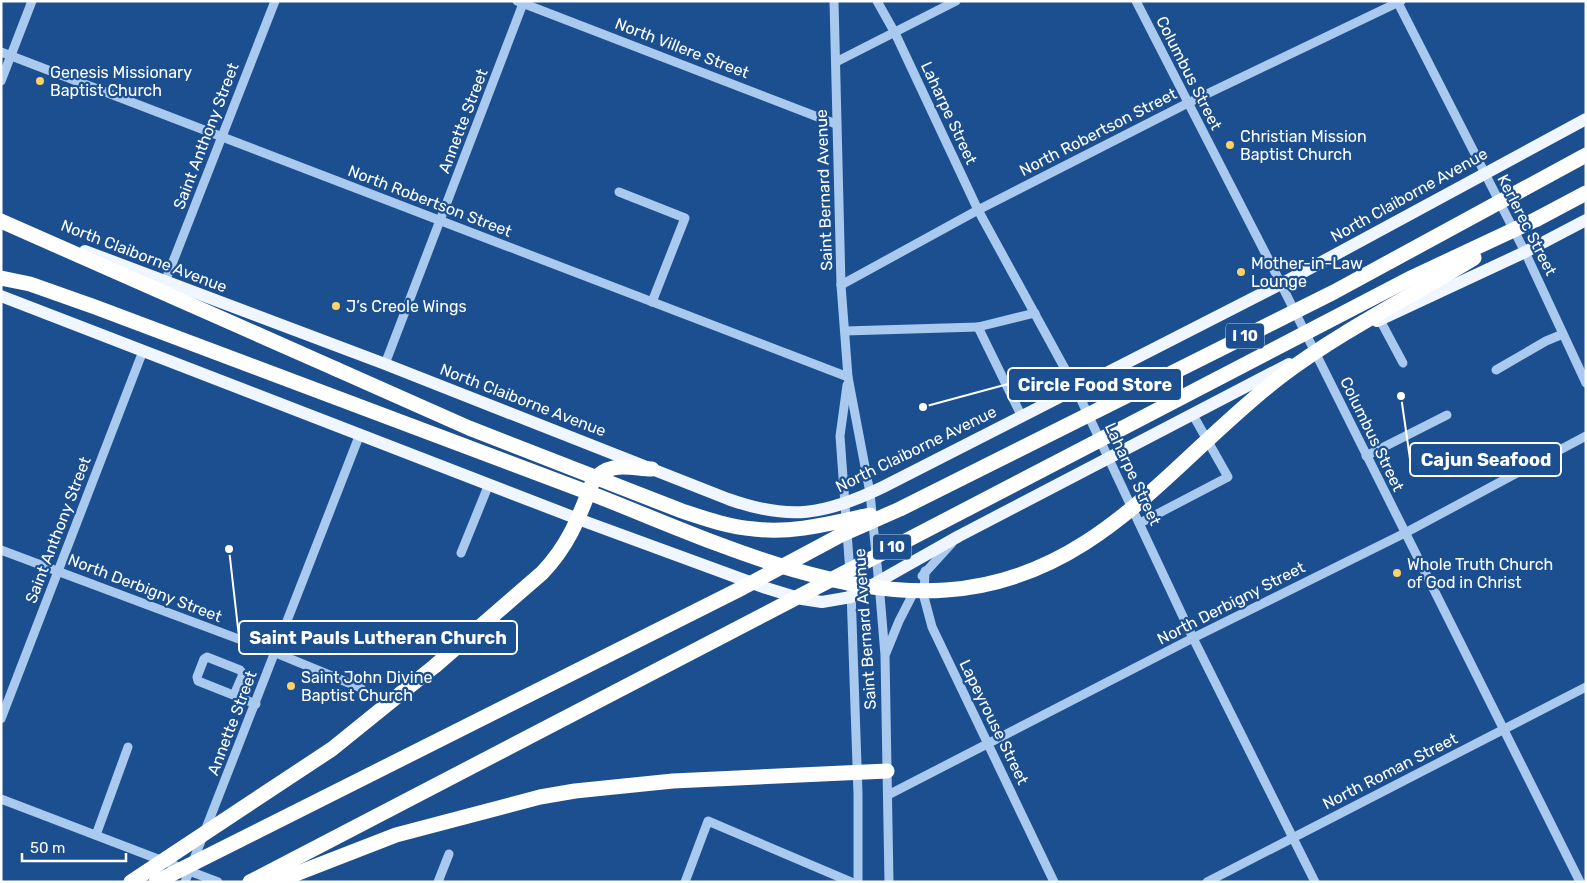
<svg xmlns="http://www.w3.org/2000/svg" width="1587" height="883" font-family="Rubik,sans-serif">
	<rect width="100%" height="100%" fill="#1b4f8f"/>
	<g fill="none" stroke-linecap="round" stroke-linejoin="round">
		<!-- minor -->
		<g stroke="#a9c9ee" stroke-width="9">
			<polyline points="517,1 836,124"/>
			<polyline points="834,1 841,285 848,377 870,493 880,595 885,655 889,882"/>
			<polyline points="877,1 895,33 978,210 1076,389 1193,638 1315,882"/>
			<polyline points="1136,1 1274,270 1580,882"/>
			<polyline points="1397,1 1525,252 1586,383"/>
			<polyline points="1,52 848,377"/>
			<polyline points="836,62 956,1"/>
			<polyline points="1,81 32,1"/>
			<polyline points="619,192 685,218 652,302"/>
			<polyline points="165,282 275,1"/>
			<polyline points="841,285 978,210 1188,103 1401,1"/>
			<polyline points="1380,320 1403,363"/>
			<polyline points="978,327 1022,417"/>
			<polyline points="845,331 978,327 1035,313"/>
			<polyline points="385,364 524,1"/>
			<polyline points="1496,370 1546,341 1563,334"/>
			<polyline points="847,385 840,436 850,573"/>
			<polyline points="1366,456 1447,415"/>
			<polyline points="1140,523 1228,477 1193,415"/>
			<polyline points="1,550 276,653 361,688"/>
			<polyline points="461,553 489,484"/>
			<polyline points="925,571 924,597 932,627 1054,882"/>
			<polyline points="922,576 952,543"/>
			<polyline points="851,591 858,794 858,882"/>
			<polyline points="886,653 899,621 916,588"/>
			<polyline points="234,695 243,674 240,670 207,657 204,659 197,677 198,681 256,704"/>
			<polyline points="1,719 143,351"/>
			<polyline points="888,795 1193,638 1405,533 1586,436"/>
			<polyline points="1,799 218,882"/>
			<polyline points="96,835 128,747"/>
			<polyline points="185,882 360,434"/>
			<polyline points="438,882 449,854"/>
			<polyline points="685,882 708,821 851,882"/>
			<polyline points="1207,882 1586,687"/>
		</g>
		<!-- major -->
		<g stroke="#f0f6ff" stroke-width="12">
			<path d="M85 251 385 364 728 499C789 521 825 515 883 487L1281 284 1586 119"/>
			<polyline points="1,296 578,519 766,588 802,599 822,602 851,597 959,536 1289,364"/>
			<polyline points="1377,321 1525,252 1586,220"/>
		</g>
		<!-- highway -->
		<g stroke="#fff" stroke-width="15">
			<polyline points="1537,219 1586,193"/>
			<polyline points="1,221 336,369"/>
			<polyline points="1,278 30,284 95,307 587,492"/>
			<path d="M436 665 542 573C569 545 579 517 593 481 609 461 628 468 652 469"/>
			<polyline points="275,882 396,835 540,797 575,791 673,781 887,771"/>
		</g>
		<!-- highway-bridge -->
		<g stroke="#fff" stroke-width="15">
			<path d="M336 369 469 428 682 511C706 519 729 527 754 529 792 534 832 523 870 515"/>
			<path d="M587 492C696 534 828 599 946 590 1096 580 1171 461 1280 377 1341 331 1410 297 1474 258"/>
			<polyline points="131,882 332,749 436,665"/>
			<polyline points="156,882 742,588 841,535 900,509 1334,292 1586,155"/>
			<polyline points="250,882 1413,277 1537,219"/>
		</g>
	</g>
	<!-- markers -->
	<g fill="#ffd166" stroke="#1b4f8f" stroke-width="2">
		<circle cx="40" cy="81" r="5"/>
		<circle cx="1230" cy="145" r="5"/>
		<circle cx="1241" cy="272" r="5"/>
		<circle cx="336" cy="306" r="5"/>
		<circle cx="1397" cy="573" r="5"/>
		<circle cx="291" cy="686" r="5"/>
	</g>
	<g text-anchor="middle" dominant-baseline="central" stroke-width="4.5" stroke-linejoin="round" paint-order="stroke">
		<!-- shield labels -->
		<g fill="#1b4f8f" stroke="#bbcadd" stroke-width="1">
			<rect x="1226" y="323.5" width="38" height="25" rx="4"/>
			<rect x="873" y="534.5" width="38" height="25" rx="4"/>
		</g>
		<g font-size="15" font-weight="bold" fill="#fff">
			<text x="1245" y="336">I 10</text>
			<text x="892" y="547">I 10</text>
		</g>
		<!-- street labels -->
		<g font-size="16" fill="#fff" stroke="#1b4f8f">
			<text transform="translate(682 48) rotate(21)">North Villere Street</text>
			<text transform="translate(1189 73) rotate(63)">Columbus Street</text>
			<text transform="translate(949 113) rotate(65)">Laharpe Street</text>
			<text transform="translate(463 121) rotate(-69)">Annette Street</text>
			<text transform="translate(1098 132) rotate(-27)">North Robertson Street</text>
			<text transform="translate(206 136) rotate(-69)">Saint Anthony Street</text>
			<text transform="translate(824 190) rotate(-92)">Saint Bernard Avenue</text>
			<text transform="translate(1409 195) rotate(-29)">North Claiborne Avenue</text>
			<text transform="translate(430 201) rotate(21)">North Robertson Street</text>
			<text transform="translate(1527 225) rotate(63)">Kerlerec Street</text>
			<text transform="translate(144 256) rotate(21)">North Claiborne Avenue</text>
			<text transform="translate(523 400) rotate(21)">North Claiborne Avenue</text>
			<text transform="translate(1372 434) rotate(64)">Columbus Street</text>
			<text transform="translate(916 449) rotate(-26)">North Claiborne Avenue</text>
			<text transform="translate(1133 474) rotate(65)">Laharpe Street</text>
			<text transform="translate(58 530) rotate(-69)">Saint Anthony Street</text>
			<text transform="translate(145 588) rotate(21)">North Derbigny Street</text>
			<text transform="translate(1231 603) rotate(-27)">North Derbigny Street</text>
			<text transform="translate(865 629) rotate(-94)">Saint Bernard Avenue</text>
			<text transform="translate(994 722) rotate(64)">Lapeyrouse Street</text>
			<text transform="translate(232 723) rotate(-69)">Annette Street</text>
			<text transform="translate(1390 771) rotate(-27)">North Roman Street</text>
		</g>
		<!-- poi labels -->
		<g font-size="16" fill="#fff" stroke="#1b4f8f" text-anchor="start">
			<text x="50" y="72">Genesis Missionary<tspan x="50" dy="18">Baptist Church</tspan></text>
			<text x="1240" y="136">Christian Mission<tspan x="1240" dy="18">Baptist Church</tspan></text>
			<text x="1251" y="263">Mother-in-Law<tspan x="1251" dy="18">Lounge</tspan></text>
			<text x="346" y="306">J’s Creole Wings</text>
			<text x="1407" y="564">Whole Truth Church<tspan x="1407" dy="18">of God in Christ</tspan></text>
			<text x="301" y="677">Saint John Divine<tspan x="301" dy="18">Baptist Church</tspan></text>
		</g>
	</g>
	<!-- callouts -->
	<path fill="none" stroke="#fff" stroke-width="2" d="M923 407L1008 384M1401 396L1410 459M229 549L239 637"/>
	<g fill="#fff" stroke="#1b4f8f" stroke-width="2">
		<circle cx="923" cy="407" r="5"/>
		<circle cx="1401" cy="396" r="5"/>
		<circle cx="229" cy="549" r="5"/>
	</g>
	<g fill="#1b4f8f" stroke="#fff" stroke-width="2">
		<rect x="1008" y="368" width="174" height="33" rx="5"/>
		<rect x="1410" y="443" width="151" height="33" rx="5"/>
		<rect x="239" y="621" width="278" height="33" rx="5"/>
	</g>
	<g font-size="18" text-anchor="middle" font-weight="bold" fill="#fff">
		<text x="1095" y="391">Circle Food Store</text>
		<text x="1486" y="466">Cajun Seafood</text>
		<text x="378" y="644">Saint Pauls Lutheran Church</text>
	</g>
	<!-- border -->
	<rect width="1587" height="883" fill="none" stroke="#ffffff" stroke-width="5"/>
	<!-- scale -->
	<path d="M22 853v8h104v-8" fill="none" stroke="#ffffff" stroke-width="2.5"/>
	<text x="30" y="853" font-size="15" fill="#ffffff" stroke="#1b4f8f" stroke-width="4" paint-order="stroke">50 m</text>
</svg>
